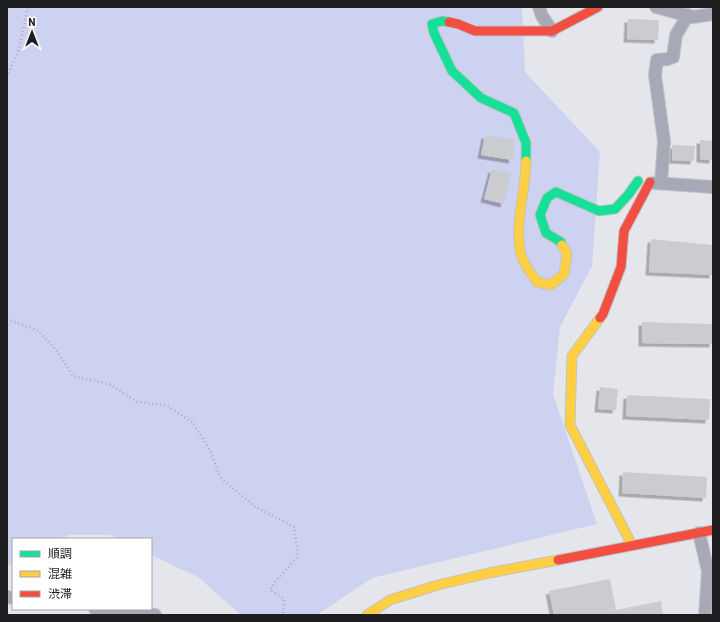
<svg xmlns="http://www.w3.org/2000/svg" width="720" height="622" font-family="Barlow,'Noto Sans JP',sans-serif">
	<defs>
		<filter id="shadow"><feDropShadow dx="-3.5" dy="3.5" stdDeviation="0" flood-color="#0004"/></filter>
	</defs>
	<rect width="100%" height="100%" fill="#e5e6eb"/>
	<!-- green -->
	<polygon fill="#cdd2f0" points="7,7 522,7 525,72 600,152 592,266 560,327 553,394 597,524 372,578 317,615 241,615 198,577 151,555 151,539 118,539 110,535 69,535 61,539 13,539 13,563 7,566"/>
	<!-- building -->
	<g fill="#cbccd0" filter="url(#shadow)">
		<polygon points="628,19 659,20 658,40 627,39"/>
		<polygon points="485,135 515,140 512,160 481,155"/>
		<polygon points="700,140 713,141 713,160 700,159"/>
		<polygon points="672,145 695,146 694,161 672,160"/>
		<polygon points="492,169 511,174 504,204 484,199"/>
		<polygon points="651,239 713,245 713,275 649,272"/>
		<polygon points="642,322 713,324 713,344 642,343"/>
		<polygon points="600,387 618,389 616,410 598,409"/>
		<polygon points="627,395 710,399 709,420 626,416"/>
		<polygon points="623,472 707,477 706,498 622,493"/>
		<polygon points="610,579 616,610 661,601 663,615 554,615 549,591"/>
	</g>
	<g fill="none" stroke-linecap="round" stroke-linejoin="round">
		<defs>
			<g id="street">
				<polyline points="539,7 542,16 552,31"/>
				<polyline points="656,7 693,17 713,14"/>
				<polyline points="654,183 713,187"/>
				<polyline points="661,183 664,141 655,75 657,60 668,59 673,57 676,35 688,15"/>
				<polyline points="699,533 708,571 705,615"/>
				<polyline points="7,597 13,598"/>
				<polyline points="95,609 155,615"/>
			</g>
			<g id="fast">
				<polyline points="449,22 442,21 432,24 434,33 452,71 481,98 514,113 526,143 526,161"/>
				<polyline points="562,245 561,242 546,233 540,215 547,198 556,192 599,211 615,209 628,195 638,181"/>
			</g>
			<g id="slow">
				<path d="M526 161C526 191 515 220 520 250 522 262 530 272 537 282L551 285 564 274 567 254 562 245"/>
				<polyline points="600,318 572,356 570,425 632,545"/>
				<polyline points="367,615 390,600 438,585 489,573 558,560"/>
			</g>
			<g id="jam">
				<polyline points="449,22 458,24 475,31 552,31 598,7"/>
				<polyline points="600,318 603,314 621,267 624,231 650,182"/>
				<polyline points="558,560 713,530"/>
			</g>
		</defs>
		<!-- street casing -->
		<use href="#street" stroke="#c2c3c6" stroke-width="14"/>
		<!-- fast casing -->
		<use href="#fast" stroke="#c2c3c6" stroke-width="11"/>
		<!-- slow casing -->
		<use href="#slow" stroke="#c2c3c6" stroke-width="11"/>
		<!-- jam casing -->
		<use href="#jam" stroke="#c2c3c6" stroke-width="11"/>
		<!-- path -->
		<g stroke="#abacb6" stroke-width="2.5" stroke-dasharray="1 3" stroke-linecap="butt">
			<polyline points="7,77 19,49 28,7"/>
			<polyline points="7,319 38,331 58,352 73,376 109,384 137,402 166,405 192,422 210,450 220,477 254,506 294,527 298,556 276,581 270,590 284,599 283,615"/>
		</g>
		<!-- street -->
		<use href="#street" stroke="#a7a9b7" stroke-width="12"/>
		<!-- fast -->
		<use href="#fast" stroke="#16e098" stroke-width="9"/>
		<!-- slow -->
		<use href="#slow" stroke="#ffcf43" stroke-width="9"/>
		<!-- jam -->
		<use href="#jam" stroke="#f24e42" stroke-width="9"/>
	</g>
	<!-- border -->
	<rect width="720" height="622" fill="none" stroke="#1e1e21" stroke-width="16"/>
	<!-- legend -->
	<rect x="12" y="538" width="140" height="72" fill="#ffffff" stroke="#a5a5a6"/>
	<rect x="20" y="551" width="20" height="6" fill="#16e098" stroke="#a5a5a6"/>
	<text x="48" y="558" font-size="12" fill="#1e1e21">順調</text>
	<rect x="20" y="571" width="20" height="6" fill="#ffcf43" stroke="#a5a5a6"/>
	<text x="48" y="578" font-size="12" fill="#1e1e21">混雑</text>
	<rect x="20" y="591" width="20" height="6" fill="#f24e42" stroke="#a5a5a6"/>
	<text x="48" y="598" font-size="12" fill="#1e1e21">渋滞</text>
	<!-- north arrow -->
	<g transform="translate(32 32)" stroke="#ffffff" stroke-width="3" paint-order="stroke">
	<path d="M0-3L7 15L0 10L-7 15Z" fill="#1e1e21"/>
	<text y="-6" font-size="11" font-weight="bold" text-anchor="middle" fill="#1e1e21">N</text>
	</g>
</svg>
